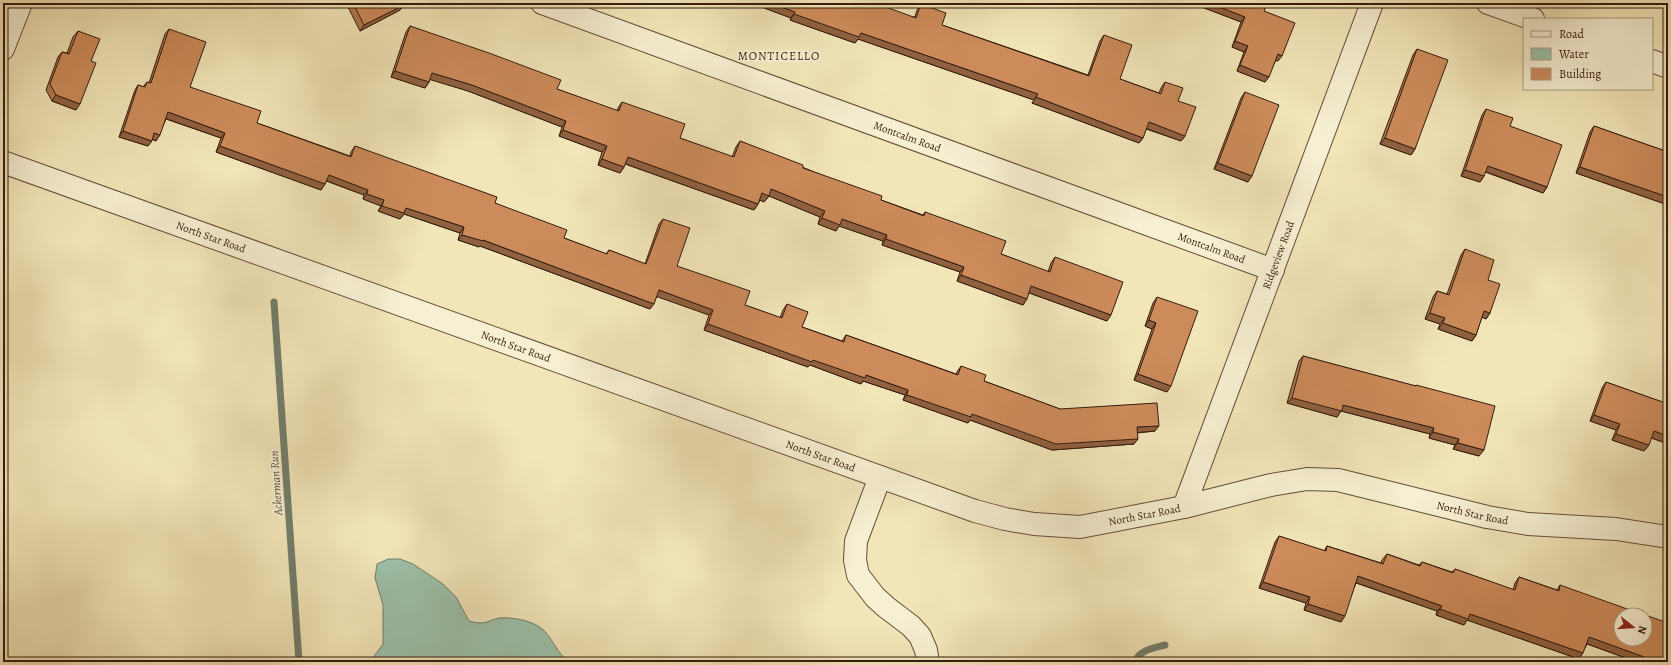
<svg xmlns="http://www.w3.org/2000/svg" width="1671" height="665" font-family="Alegreya,serif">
	<rect width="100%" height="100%" fill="#f2e6b9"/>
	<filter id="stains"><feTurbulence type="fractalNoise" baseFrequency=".005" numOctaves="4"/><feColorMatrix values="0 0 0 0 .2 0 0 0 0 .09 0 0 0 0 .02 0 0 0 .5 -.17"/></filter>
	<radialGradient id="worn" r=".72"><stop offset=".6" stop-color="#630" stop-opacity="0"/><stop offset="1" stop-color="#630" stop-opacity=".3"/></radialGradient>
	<!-- water -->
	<path fill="#9cc0a9" stroke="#727e6b" d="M388 559H400L413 564 443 584 456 597 469 621C473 622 478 623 481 623 487 623 493 619 499 618 512 617 530 620 541 628 553 637 557 656 571 662H370L383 644V605L375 578 377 564Z"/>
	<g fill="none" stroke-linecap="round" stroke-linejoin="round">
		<!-- stream -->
		<g stroke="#727e6b" stroke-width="7">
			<polyline points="274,302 299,662"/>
			<path d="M1135 662C1139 650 1154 648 1165 645"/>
		</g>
		<defs>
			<g id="minor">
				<path id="s1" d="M542 3 1273 270"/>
				<polyline points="1488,3 1533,19"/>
				<polyline points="3,49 21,3"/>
				<polyline points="1652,61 1668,67"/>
				<path id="s2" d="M3 162 975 511 1005 519 1034 524 1080 527 1184 507 1271 485 1307 479 1338 480 1487 517 1528 524 1616 529 1668 537"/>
				<polyline points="880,477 856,541 855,560 858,575 875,597 886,607 911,626 920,636 926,650 928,662"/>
				<path id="s3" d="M1184 507 1372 3"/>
			</g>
		</defs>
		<!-- minor casing -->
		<use href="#minor" stroke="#644e39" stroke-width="24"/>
		<!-- minor -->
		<use href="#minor" stroke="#f7efd2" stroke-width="22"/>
	</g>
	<!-- wall -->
	<g fill="#b0784e" stroke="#341c0e">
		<polygon points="346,3 403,3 404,5 400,10 360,31"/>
		<polygon points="751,3 915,17 917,10 921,4 942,25 1088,75 1100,41 1104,35 1120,79 1159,93 1161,88 1165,82 1178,101 1185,136 1181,141 1146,129 1143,138 1139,143 1032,103 1034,100 858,39 855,43 790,20 791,18"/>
		<polygon points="1195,3 1267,3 1264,11 1278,61 1276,60 1265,82 1237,71 1244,52 1232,47 1241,22 1194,4"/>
		<polygon points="410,26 557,89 617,111 618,108 622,102 680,138 732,157 736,147 740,141 881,200 923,215 925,212 1001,254 1048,272 1051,263 1055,257 1107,321 1029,293 1023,305 957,281 960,272 882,245 883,241 839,226 836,231 818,224 820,217 769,196 764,202 760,200 758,204 754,210 625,164 624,167 620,173 598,165 602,152 559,136 562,127 468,91 430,79 429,82 425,88 391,77 406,32"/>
		<polygon points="169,29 190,87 257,123 350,156 351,152 355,146 495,203 564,238 606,254 609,250 645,264 659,224 663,219 677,266 745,305 780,318 783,310 787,304 802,327 842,341 846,335 956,374 957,372 961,366 984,381 1060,409 1155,431 1137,433 1134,444 1052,450 970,420 968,423 903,400 905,395 863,381 861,384 810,365 808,367 704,330 709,315 657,296 650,309 480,246 479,247 458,240 460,233 404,214 400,219 378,211 381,206 363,199 364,195 326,181 325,184 321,190 216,152 221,138 166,119 156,141 152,139 148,146 119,137 135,90 138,85 143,87 147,82 149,83 165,34"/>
		<polygon points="78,31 91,61 76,110 52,101 46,90 58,57 62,52 67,53 73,37"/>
		<polygon points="1417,49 1415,149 1411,155 1380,144 1413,55"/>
		<polygon points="1245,92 1248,182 1214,169 1241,98"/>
		<polygon points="1486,109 1510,126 1547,187 1543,193 1485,172 1484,176 1480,182 1461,176 1482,115"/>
		<polygon points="1594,126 1668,152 1668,205 1576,173 1590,132"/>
		<polygon points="1465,249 1488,280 1490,313 1486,319 1482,317 1476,335 1472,341 1438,329 1440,324 1425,319 1433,297 1437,291 1447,294 1461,255"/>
		<polygon points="1157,297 1167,392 1134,380 1152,329 1145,326 1153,303"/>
		<polygon points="1303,356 1415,386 1416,385 1479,456 1453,449 1455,445 1429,438 1430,434 1341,411 1337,417 1287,403 1299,361"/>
		<polygon points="1606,382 1668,404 1668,444 1651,438 1649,445 1644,451 1612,440 1616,430 1590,421 1602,388"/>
		<polygon points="1279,536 1324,551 1327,546 1381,563 1382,560 1387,554 1419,565 1422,562 1452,572 1455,569 1513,590 1515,583 1519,577 1557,590 1560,585 1668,662 1637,662 1587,644 1579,659 1467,620 1464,625 1436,615 1437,611 1356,583 1341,622 1304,610 1306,603 1259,588 1275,542"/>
	</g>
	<!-- shaded-wall -->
	<g fill="#906140" stroke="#341c0e">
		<polygon points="751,3 771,3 795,12 791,18"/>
		<polygon points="1195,3 1209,3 1245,17 1241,22 1194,4"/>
		<polygon points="404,5 400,10 360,31 364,25"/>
		<polygon points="794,14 861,33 1038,94 1034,100 858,39 855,43 790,20"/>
		<polygon points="1235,41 1248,46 1244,52 1232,47"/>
		<polygon points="1278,54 1282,56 1278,61 1274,60"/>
		<polygon points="1240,65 1269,77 1265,82 1237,71"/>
		<polygon points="395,71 429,82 425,88 391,77"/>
		<polygon points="432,73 472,85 566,121 562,127 468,91 428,79"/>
		<polygon points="56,95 80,104 76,110 52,101"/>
		<polygon points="1036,97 1143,138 1139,143 1032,103"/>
		<polygon points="168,112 225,133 221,138 164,118"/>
		<polygon points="1149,122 1185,136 1181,141 1145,128"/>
		<polygon points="563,130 607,146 602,152 559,136"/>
		<polygon points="123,131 152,141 148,146 119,137"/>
		<polygon points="154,133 160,135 156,141 150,138"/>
		<polygon points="1385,138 1415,149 1411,155 1380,144"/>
		<polygon points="220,146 325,184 321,190 216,152"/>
		<polygon points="628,157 758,204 754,210 623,163"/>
		<polygon points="602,159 624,167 620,173 598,165"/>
		<polygon points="1218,163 1252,176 1248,182 1214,169"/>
		<polygon points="1488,166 1547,187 1543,193 1484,171"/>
		<polygon points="1580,167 1668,197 1668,205 1576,173"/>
		<polygon points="1465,170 1484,176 1480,182 1461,176"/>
		<polygon points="329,175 368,190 364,195 325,180"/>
		<polygon points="771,189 825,211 820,217 769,196 764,202 758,199 762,193"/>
		<polygon points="367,194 384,200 381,206 363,199"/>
		<polygon points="382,206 406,208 464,227 460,233 404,214 400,219 378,211"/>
		<polygon points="822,218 842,219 887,235 883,241 839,226 836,231 818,224"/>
		<polygon points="462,235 483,240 654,304 650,309 480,246 479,247 458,240"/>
		<polygon points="886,239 964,267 960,272 882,245"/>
		<polygon points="961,275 1027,299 1023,305 957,281"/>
		<polygon points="1031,286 1111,315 1107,321 1027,292"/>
		<polygon points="659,290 713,310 709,315 655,296"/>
		<polygon points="1484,311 1490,313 1486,319 1480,316"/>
		<polygon points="1430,313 1445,318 1440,324 1425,319"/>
		<polygon points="1149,320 1156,323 1152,329 1145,326"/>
		<polygon points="1443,323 1476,335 1472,341 1438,329"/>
		<polygon points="708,324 813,360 866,375 908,390 905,395 863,381 861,384 810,365 808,367 704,330"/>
		<polygon points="1138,374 1171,386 1167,392 1134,380"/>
		<polygon points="907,395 972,414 1138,439 1134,444 1052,450 970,420 968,423 903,400"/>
		<polygon points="1292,398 1343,405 1434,428 1430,434 1341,411 1337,417 1287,403"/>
		<polygon points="1594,415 1620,424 1616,430 1590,421"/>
		<polygon points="1159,426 1155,431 1133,433 1137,427"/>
		<polygon points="1654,431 1668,436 1668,444 1650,437"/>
		<polygon points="1433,432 1459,439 1455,445 1429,438"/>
		<polygon points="1616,434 1649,445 1644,451 1612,440"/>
		<polygon points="1458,443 1484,450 1479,456 1453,449"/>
		<polygon points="1358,576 1442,606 1437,611 1354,582"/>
		<polygon points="1263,582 1310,597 1306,603 1259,588"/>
		<polygon points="1308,604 1345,616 1341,622 1304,610"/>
		<polygon points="1440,609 1470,614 1583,653 1579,659 1467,620 1464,625 1436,615"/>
		<polygon points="1589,637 1647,658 1645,662 1637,662 1585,643"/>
	</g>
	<!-- building -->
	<g fill="#cd8b5b" stroke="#341c0e">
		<polygon points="353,3 403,3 404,5 364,25"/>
		<polygon points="771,3 875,3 916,18 921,4 946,13 942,25 1089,76 1104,35 1132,45 1120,79 1161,94 1165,82 1183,88 1178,101 1196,107 1185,136 1149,122 1143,138 1036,97 1038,94 861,33 859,37 794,14 795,12"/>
		<polygon points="1209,3 1267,3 1264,11 1295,23 1282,56 1278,54 1269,77 1240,65 1248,46 1235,41 1245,17"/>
		<polygon points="410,26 489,53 561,80 557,89 619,111 622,102 685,124 680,138 734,157 740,141 803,165 803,168 882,196 881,200 924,216 925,212 1006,241 1001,254 1050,272 1055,257 1123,282 1111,315 1031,286 1027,299 961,275 964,267 886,239 887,235 842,219 840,225 822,218 825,211 771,189 769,196 762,193 758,204 628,157 624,167 602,159 607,146 563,130 566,121 472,85 432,73 429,82 395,71"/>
		<polygon points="169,29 206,42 190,87 261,111 257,123 351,157 355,146 497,197 495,203 567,230 564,238 607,254 609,250 646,264 663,219 690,228 677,266 750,291 745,305 782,318 787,304 808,312 802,327 844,342 846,335 958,375 961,366 986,375 984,381 1060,409 1157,403 1159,426 1137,427 1138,439 1056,444 972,414 971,417 907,395 908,390 866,375 865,378 813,360 812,362 708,324 713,310 659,290 654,304 483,240 483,241 462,235 464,227 406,208 404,213 382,206 384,200 367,194 368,190 329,175 325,184 220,146 225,133 168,112 160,135 154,133 152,141 123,131 138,85 145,87 147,82 151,83"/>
		<polygon points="78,31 100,39 91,61 96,63 80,104 56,95 50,84 62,52 69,54"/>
		<polygon points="1417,49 1448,60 1415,149 1385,138"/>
		<polygon points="1245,92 1279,105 1252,176 1218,163"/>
		<polygon points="1486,109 1513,118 1510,126 1562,145 1547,187 1488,166 1484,176 1465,170"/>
		<polygon points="1594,126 1668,152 1668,197 1580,167"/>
		<polygon points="1465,249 1494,260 1488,280 1500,284 1490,313 1484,311 1476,335 1443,323 1445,318 1430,313 1437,291 1449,295"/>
		<polygon points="1157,297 1198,311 1171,386 1138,374 1156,323 1149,320"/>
		<polygon points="1303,356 1416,386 1416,385 1495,406 1484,450 1458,443 1459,439 1433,432 1434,428 1343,405 1342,411 1292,398"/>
		<polygon points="1606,382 1668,404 1668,436 1654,431 1649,445 1616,434 1620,424 1594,415"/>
		<polygon points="1279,536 1326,551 1327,546 1383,564 1387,554 1420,566 1422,562 1453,573 1455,569 1515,590 1519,577 1559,591 1560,585 1644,615 1621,615 1621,639 1645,639 1645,615 1668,623 1668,662 1646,662 1647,658 1589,637 1583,653 1470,614 1468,619 1440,609 1442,606 1358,576 1345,616 1308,604 1310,597 1263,582"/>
	</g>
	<g text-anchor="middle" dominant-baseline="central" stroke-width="3.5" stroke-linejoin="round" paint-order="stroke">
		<!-- street labels -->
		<g font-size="11" fill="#341c0e" stroke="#f7efd2">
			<text stroke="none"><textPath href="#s1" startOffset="389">Montcalm Road</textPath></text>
			<text stroke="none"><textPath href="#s2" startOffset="221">North Star Road</textPath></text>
			<text stroke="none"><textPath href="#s1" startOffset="713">Montcalm Road</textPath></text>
			<text stroke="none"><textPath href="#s3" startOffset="269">Ridgeview Road</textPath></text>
			<text stroke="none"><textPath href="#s2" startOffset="545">North Star Road</textPath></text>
			<text stroke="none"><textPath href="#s2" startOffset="869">North Star Road</textPath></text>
			<text stroke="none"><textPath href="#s2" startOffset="1541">North Star Road</textPath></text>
			<text stroke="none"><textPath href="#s2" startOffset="1205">North Star Road</textPath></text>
		</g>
		<!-- neighbourhood labels -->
		<g font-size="12" letter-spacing="1" fill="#341c0e" stroke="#f7efd2">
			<text x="779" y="56">MONTICELLO</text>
		</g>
		<!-- water labels -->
		<g font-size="12" font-style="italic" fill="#585544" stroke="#f7efd2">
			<text transform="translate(276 483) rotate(-94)">Ackerman Run</text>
		</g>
	</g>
	<!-- margin -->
	<rect width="1671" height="665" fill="none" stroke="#f2e6b9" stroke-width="16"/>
	<rect x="4" y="4" width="1663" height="657" fill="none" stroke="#341c0e" stroke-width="2"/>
	<rect x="8" y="8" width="1655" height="649" fill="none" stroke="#341c0e"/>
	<!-- legend -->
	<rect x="1523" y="18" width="130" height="72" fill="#f7efd2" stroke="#a99b84"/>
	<rect x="1531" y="31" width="20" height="6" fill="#f7efd2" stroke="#a99b84"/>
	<text x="1559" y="38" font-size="12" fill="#341c0e">Road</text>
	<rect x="1531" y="48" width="20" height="12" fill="#9cc0a9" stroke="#a99b84"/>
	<text x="1559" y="58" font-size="12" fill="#341c0e">Water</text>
	<rect x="1531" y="68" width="20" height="12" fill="#cd8b5b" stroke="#a99b84"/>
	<text x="1559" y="78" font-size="12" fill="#341c0e">Building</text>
	<!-- north arrow -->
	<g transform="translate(1633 627) rotate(107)"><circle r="19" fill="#f7efd2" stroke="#a99b84"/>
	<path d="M0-3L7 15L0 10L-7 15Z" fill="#8f2418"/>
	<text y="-6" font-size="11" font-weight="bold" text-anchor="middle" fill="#341c0e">N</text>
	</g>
	<rect width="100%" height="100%" filter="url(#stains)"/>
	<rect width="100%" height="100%" fill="url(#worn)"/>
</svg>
